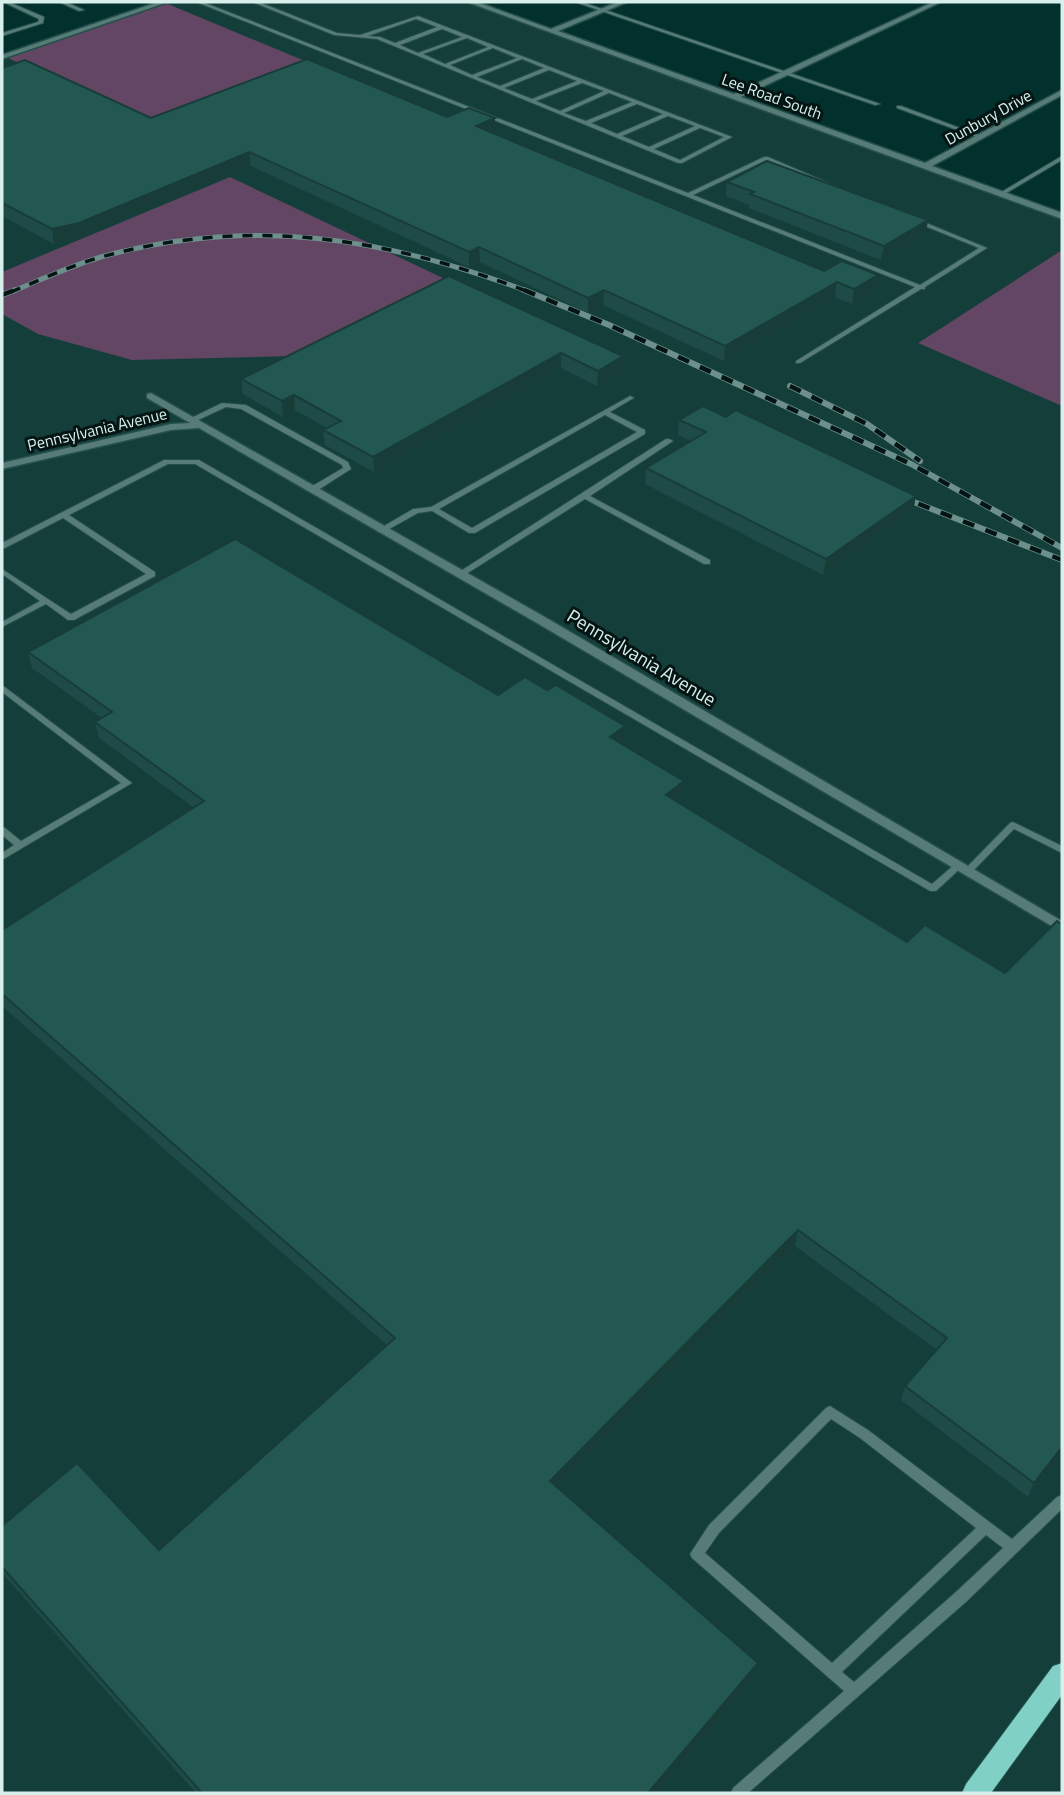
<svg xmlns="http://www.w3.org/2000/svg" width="1064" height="1795" font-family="'Titillium Web',sans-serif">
	<rect width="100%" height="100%" fill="#02302c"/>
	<!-- built -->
	<polygon fill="#143e3a" points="164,2 471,2 1062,217 1062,250 918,343 1062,406 1062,1793 2,1793 2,57"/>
	<!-- green -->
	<g fill="#634664">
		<polygon points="163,2 317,66 153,128 4,56"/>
		<polygon points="230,177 447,280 291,356 132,360 38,334 2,314 2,272"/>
		<polygon points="1062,250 1062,406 918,343"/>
	</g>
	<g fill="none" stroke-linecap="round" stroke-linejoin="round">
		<defs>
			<g id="lane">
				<polygon points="3,2 9,2 44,17 43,23 2,36 2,33 38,22 39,19"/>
				<polygon points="59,2 66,2 84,10 79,11"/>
				<polygon points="196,2 203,2 688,193 764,157 768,157 831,184 826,185 766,160 693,195 920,285 979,248 915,222 915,220 919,220 987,248 925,287 925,289 921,289 800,363 796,363 796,361 915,287"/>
				<path d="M252 2H259L337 33 360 35 418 16 732 137 682 163H678L377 39 334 35ZM416 19 437 27 395 43 380 37 368 36ZM442 29 462 37 418 53 400 45ZM467 38 488 47 445 64 423 54ZM493 48 517 58 472 75 450 65ZM522 59 544 68 500 86 477 77ZM549 70 577 81 532 99 504 88ZM582 83 604 91 560 111 536 101ZM609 93 632 102 586 121 564 113ZM637 104 663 114 617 134 591 123ZM668 116 695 126 649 147 622 136ZM700 128 724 137 680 160 654 149Z"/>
				<polygon points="575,2 582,2 880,104 875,105"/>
				<polygon points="897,106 901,106 984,137 979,138 897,108"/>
				<polygon points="1062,156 1062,160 1003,195 998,194"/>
				<path d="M630 396 634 398 632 399 610 412 645 430V434L475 533H469L432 511 418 513 384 532H378L377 530 413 509 431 507ZM605 415 637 432 472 528 439 509Z"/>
				<polygon points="222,403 246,405 348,462 351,469 315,492 309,492 309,488 343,468 342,465 241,409 226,407 194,422 191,422 187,420"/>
				<polygon points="666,439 669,439 673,441 590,496 710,560 710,564 704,564 585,499 463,576 457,576 456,574"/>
				<polygon points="164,460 199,460 932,884 955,864 961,864 963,866 936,891 930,891 195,464 168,464 69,515 155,572 155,576 74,620 68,620 46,604 2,627 2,622 40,601 2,574 2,569 71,614 146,574 63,518 5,548 2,548 2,543"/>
				<polygon points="2,685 132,783 2,860 2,853 14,845 2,835 2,827 5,828 21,841 121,783 2,692"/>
				<polygon points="1013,822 1062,846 1062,853 1014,829 971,873 965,873 963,871 965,869 1010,823"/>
				<path d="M830 1406 868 1430 1012 1539 1057 1497 1062 1495V1509L967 1601 748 1793H731L733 1788 844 1691 692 1558 690 1554 709 1525 826 1408ZM831 1419 860 1438 976 1528 832 1663 705 1553 719 1533ZM986 1535 1003 1548 957 1591 854 1682 842 1672Z"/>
			</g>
			<g id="street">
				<polygon points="158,2 168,2 2,59 2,55"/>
				<polygon points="467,2 477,2 551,29 618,2 627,2 558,31 734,94 933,2 941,2 741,97 925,163 1062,90 1062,95 932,166 1062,213 1062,219"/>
				<polygon points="151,393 550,620 1062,921 1062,932 542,626 199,428 171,430 2,469 2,463 171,424 190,423 147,398 147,394"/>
			</g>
			<polygon id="primary" points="1062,1663 1062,1695 991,1793 962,1793 966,1784 1053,1666"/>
		</defs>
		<!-- lane casing -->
		<use href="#lane" stroke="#244f4b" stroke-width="2"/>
		<!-- street casing -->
		<use href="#street" stroke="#244f4b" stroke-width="3"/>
		<!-- primary casing -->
		<use href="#primary" stroke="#244f4b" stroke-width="2"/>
		<!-- lane -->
		<use href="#lane" fill="#577c77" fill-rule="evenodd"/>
		<!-- street -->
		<use href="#street" fill="#577c77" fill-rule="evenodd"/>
		<!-- primary -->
		<use href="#primary" fill="#80d0c6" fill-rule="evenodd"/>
		<defs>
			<path id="rail-far1" d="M11 292C40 280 70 266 101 257 251 216 385 237 529 292"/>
			<g id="rail">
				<polyline points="524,290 609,325 911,464 1062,548"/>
				<polyline points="2,295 15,290"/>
				<polyline points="790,386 867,424 920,461"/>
				<polyline points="896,495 1062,560"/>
			</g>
		</defs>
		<!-- rail-far1 casing -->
		<use href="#rail-far1" stroke="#6d908c" stroke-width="5"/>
		<!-- rail casing -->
		<use href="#rail" stroke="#6d908c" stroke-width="6"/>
		<!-- rail-far1 -->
		<use href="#rail-far1" stroke="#041513" stroke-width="3.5" stroke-dasharray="10" stroke-linecap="butt"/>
		<!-- rail -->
		<use href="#rail" stroke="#041513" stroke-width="4.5" stroke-dasharray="12" stroke-linecap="butt"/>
	</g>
	<!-- wall -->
	<g fill="#1e4b47">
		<polygon points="2,68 151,118 447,117 495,132 492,133 824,271 876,290 852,304 835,297 724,361 603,305 588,313 480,262 469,267 251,166 82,237 54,244 2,216"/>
		<polygon points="727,182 926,234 881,260 749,208 749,205 726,196"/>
		<polygon points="449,276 623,356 623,371 597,386 561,368 374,472 325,445 323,430 327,428 295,410 283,417 243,394 241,379"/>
		<polygon points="726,417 916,496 913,511 823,575 645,484 646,468 691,441 678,435 679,420"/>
		<polygon points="28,652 498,695 547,690 625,726 624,742 621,744 684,781 682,797 677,802 907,942 1005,973 1062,924 1062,1453 1028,1497 901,1400 905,1386 937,1350 795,1246 558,1487 758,1663 755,1676 656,1793 196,1793 2,1573 2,1526 159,1550 387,1345 2,1006 2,930 193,807 99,738 95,722 102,718 32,668"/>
	</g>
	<!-- shaded-wall -->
	<g fill="#183d39">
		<polygon points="495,118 495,132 476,140 476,126"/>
		<polygon points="249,152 251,166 82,237 54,244 52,229"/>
		<polygon points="928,220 926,234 881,260 884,246"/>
		<polygon points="479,247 480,262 469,267 469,252"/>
		<polygon points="878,275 876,290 852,304 854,289"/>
		<polygon points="837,282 835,297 724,361 725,346"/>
		<polygon points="604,290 603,305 588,313 588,298"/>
		<polygon points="561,353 561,368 374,472 373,457"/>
		<polygon points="623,356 623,371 597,386 598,371"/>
		<polygon points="294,395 295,410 283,417 282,401"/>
		<polygon points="916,496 913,511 823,575 826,559"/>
		<polygon points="625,726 624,742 609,753 610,737"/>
		<polygon points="684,781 682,797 664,811 666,795"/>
		<polygon points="798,1230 795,1246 550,1495 550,1481"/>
		<polygon points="1062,1447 1062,1453 1028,1497 1034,1483"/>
		<polygon points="758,1663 755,1676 656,1793 648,1793"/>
	</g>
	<!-- building -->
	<g fill="#235752" stroke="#183d39" stroke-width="2">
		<polygon points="307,59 447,117 469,108 495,118 476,126 824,271 842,261 878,275 854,289 837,282 725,346 604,290 588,298 479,247 469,252 249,152 79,223 52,229 2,203 2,68 25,60 151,118"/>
		<polygon points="767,161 928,220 884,246 750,194 754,192 727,182"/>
		<polygon points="449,276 623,356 598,371 561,353 373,457 323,430 341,421 294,395 282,401 241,379"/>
		<polygon points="703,406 726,417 736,410 916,496 826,559 646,468 706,432 679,420"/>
		<polygon points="235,539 498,695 525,677 547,690 556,685 625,726 610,737 684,781 666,795 907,942 925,925 1005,973 1057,921 1062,924 1062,1447 1034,1483 905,1386 947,1338 798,1230 550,1481 758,1663 648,1793 202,1793 2,1567 2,1526 77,1463 159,1550 395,1338 2,994 2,930 204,801 95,722 112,712 28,652"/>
	</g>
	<g text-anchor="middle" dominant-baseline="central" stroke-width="6" stroke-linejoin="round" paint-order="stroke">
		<!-- far-street labels -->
		<g font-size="16" fill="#d8efeb" stroke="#041513">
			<text transform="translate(772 96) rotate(20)">Lee Road South</text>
			<text transform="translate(988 117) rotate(-29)">Dunbury Drive</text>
			<text transform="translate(97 429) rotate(-13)">Pennsylvania Avenue</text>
		</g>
		<!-- street labels -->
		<g font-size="19" fill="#d8efeb" stroke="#041513">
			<text transform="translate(642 657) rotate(31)">Pennsylvania Avenue</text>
		</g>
	</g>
	<!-- border -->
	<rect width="1064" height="1795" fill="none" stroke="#d8efeb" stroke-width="7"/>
</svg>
